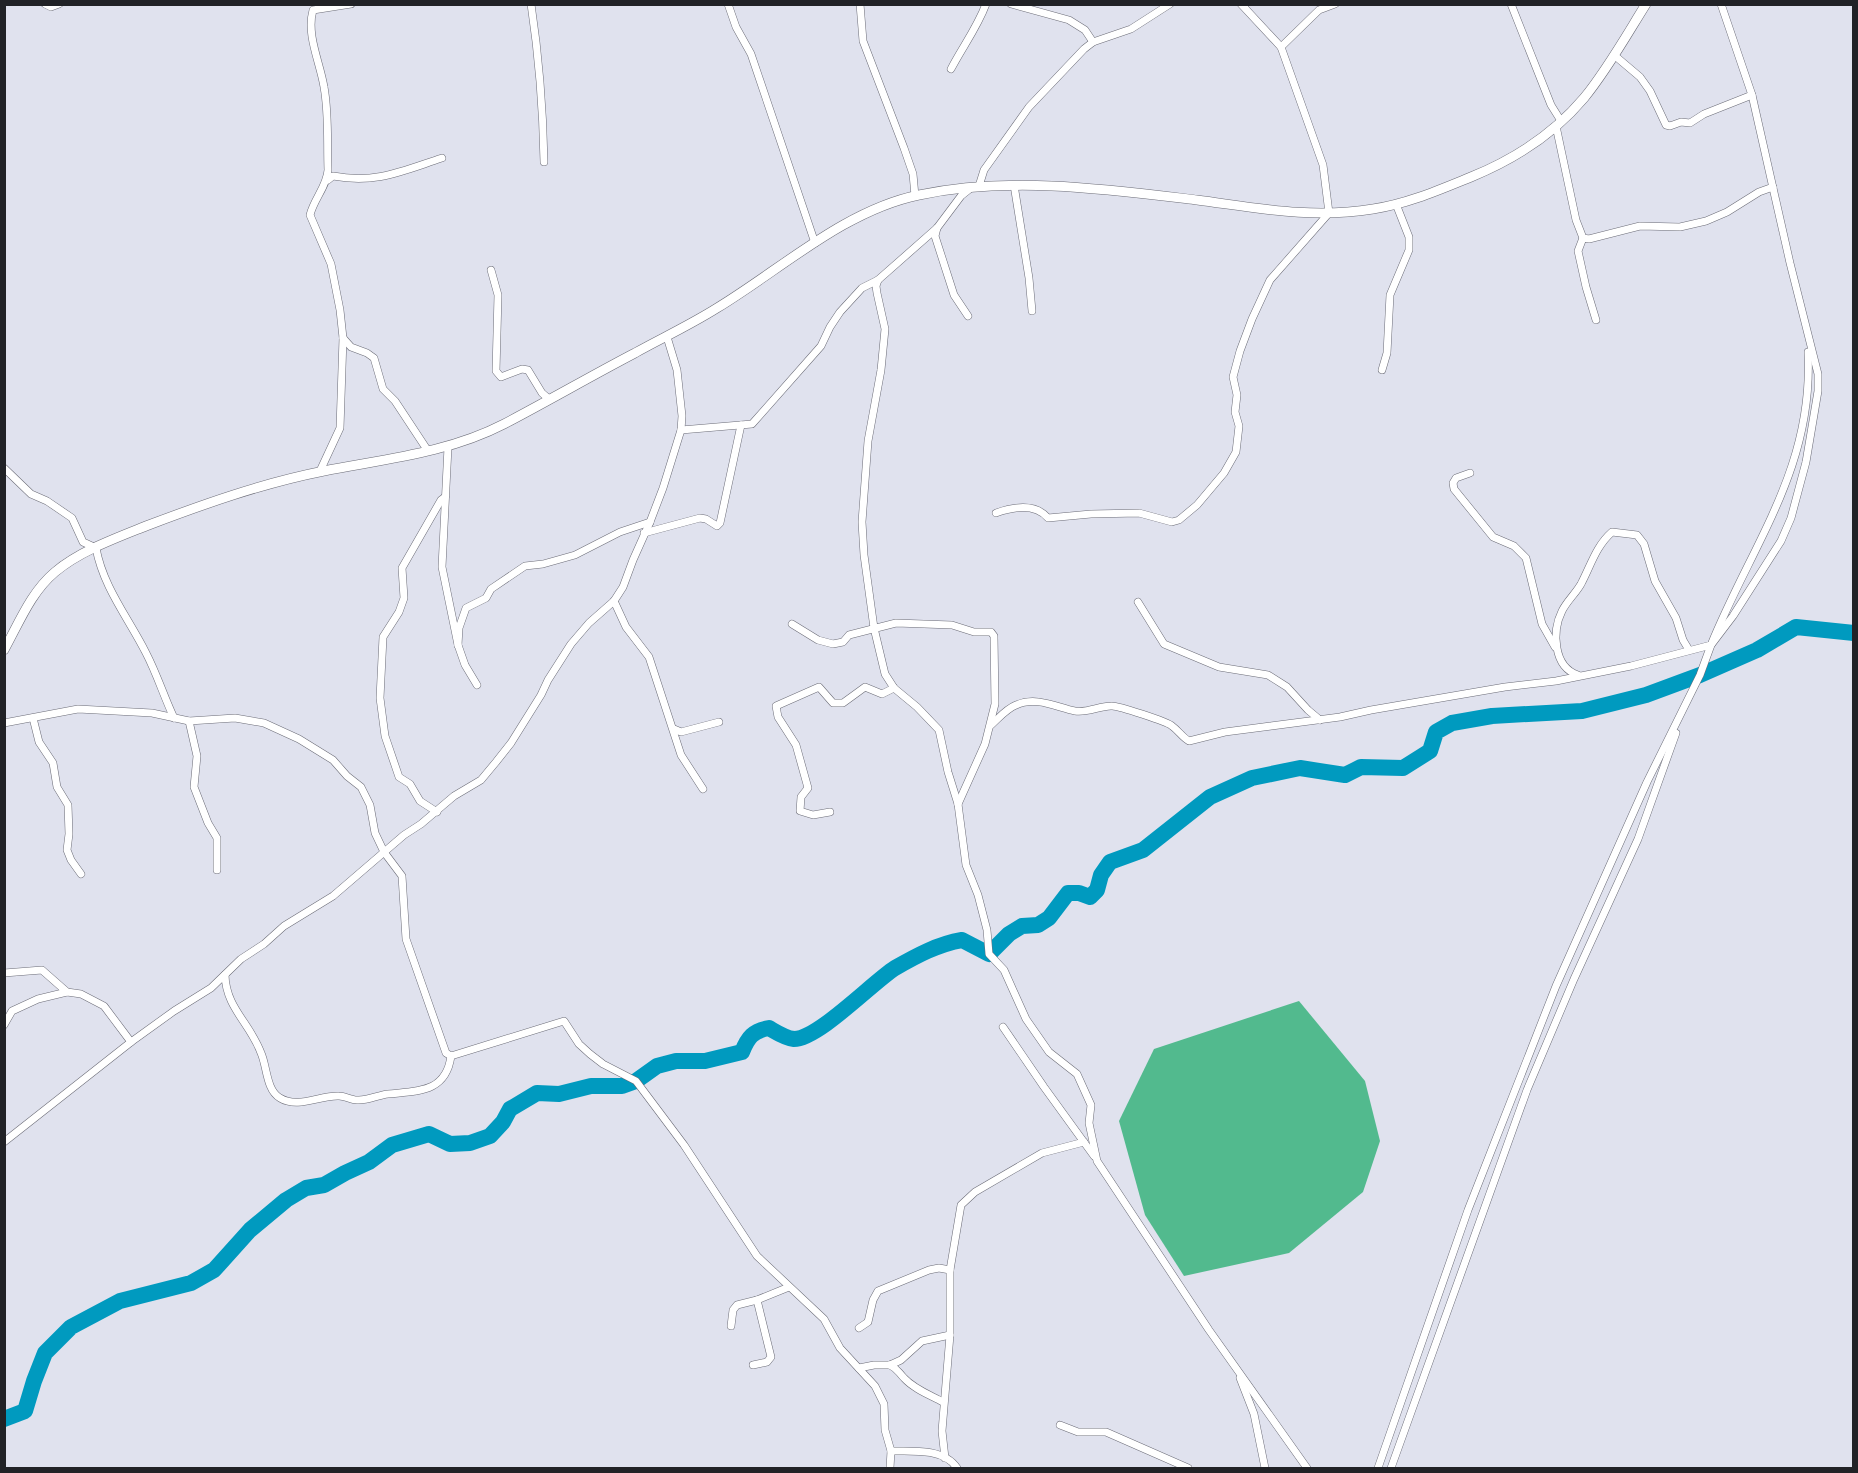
<svg xmlns="http://www.w3.org/2000/svg" width="1858" height="1473" font-family="Overpass,sans-serif">
	<rect width="100%" height="100%" fill="#e0e2ee"/>
	<!-- forest -->
	<polygon fill="#52ba8e" points="1299,1001 1365,1081 1380,1141 1363,1192 1289,1253 1184,1276 1145,1215 1119,1121 1154,1049"/>
	<g fill="none" stroke-linecap="round" stroke-linejoin="round">
		<!-- river -->
		<path stroke="#009abf" stroke-width="16" d="M4 1419 25 1411 34 1381 45 1353 71 1327 120 1301 191 1283 214 1270 250 1230 286 1200 306 1188 324 1185 345 1173 369 1162 392 1145 429 1134 450 1144 470 1143 490 1136 503 1122 510 1109 537 1093 559 1094 591 1086H622L636 1081 657 1066 676 1061H705L742 1052C748 1037 753 1031 769 1028 776 1032 785 1038 794 1039 818 1039 873 982 895 968 916 956 938 944 962 940L989 954 1009 934 1022 926 1038 925 1049 918 1068 893H1079L1090 897 1097 890 1101 875 1110 862 1143 850 1210 797 1252 778 1300 768 1345 775 1361 767 1403 768 1430 751 1436 732 1452 723 1492 716 1582 711 1646 695 1700 675 1757 650 1796 627 1854 633"/>
		<defs>
			<g id="street">
				<polyline points="45,4 51,7 59,4"/>
				<path d="M351 4 313 10C306 35 320 62 324 87 329 114 327 143 328 170 327 186 314 199 310 215L331 264 340 310 343 338 351 347 367 353 374 358 383 389 395 401 428 451"/>
				<path d="M531 4C539 57 543 109 544 162"/>
				<polyline points="728,4 736,27 751,54 815,243"/>
				<polyline points="860,4 863,41 904,148 913,174 915,196"/>
				<polyline points="1011,4 1069,20 1085,30 1093,42"/>
				<polyline points="1511,4 1551,105 1561,121"/>
				<polyline points="1281,47 1319,10 1335,4"/>
				<polyline points="1614,55 1640,77 1650,91 1666,125 1670,126 1681,122 1690,123 1704,114 1752,95"/>
				<path d="M951 69C963 46 977 28 986 4"/>
				<polyline points="1556,126 1576,220 1583,238 1589,239 1640,226 1680,227 1706,221 1727,212 1759,192 1773,187"/>
				<path d="M328 180 333 176C376 184 402 171 442 158"/>
				<polyline points="1014,185 1029,278 1032,311"/>
				<polyline points="979,186 984,170 1029,107 1084,49 1093,42 1131,29 1170,4"/>
				<polyline points="937,228 935,236 954,295 968,316"/>
				<polyline points="1583,238 1578,251 1586,287 1596,320"/>
				<polyline points="491,270 498,295 496,371 501,377 522,369 528,370 542,393 549,399"/>
				<polyline points="878,280 876,286 877,293 885,329 881,370 868,441 862,522 864,555 874,628 885,674 894,688 917,707 939,730 948,772 958,804 966,865 978,895 987,930 989,954 1004,970 1026,1019 1049,1052 1077,1074 1091,1105 1089,1123 1097,1161 1209,1330 1307,1468"/>
				<polyline points="1382,370 1387,353 1390,295 1409,250 1409,237 1396,204"/>
				<polyline points="681,430 752,424 821,346 830,327 840,312 862,288 878,280 937,228 961,196 971,188"/>
				<polyline points="448,447 442,567 458,645 465,665 477,685"/>
				<path d="M4 468 31 494 47 501 72 518 83 542 96 548C103 587 129 619 146 653 157 674 164 697 174 718"/>
				<polyline points="320,471 340,428 343,338"/>
				<polyline points="1470,473 1456,478 1453,483 1454,489 1493,537 1514,546 1526,558 1542,624 1555,647"/>
				<path d="M996 513C1013 507 1035 503 1048 518L1091 514 1139 513 1172 522 1179 520 1197 505 1224 473 1236 452 1239 426 1235 412 1237 395 1233 377 1240 351 1252 319 1270 280 1329 213 1323 165 1281 47 1241 4"/>
				<polyline points="644,533 700,518 706,519 717,526 720,523 741,425"/>
				<polyline points="614,601 626,627 649,657 681,755 703,789"/>
				<polyline points="1138,602 1164,644 1219,667 1268,675 1287,687 1308,710 1320,720"/>
				<polyline points="792,624 818,640 833,644 843,642 849,635 896,623 952,625 974,632 991,632 994,636 995,704 985,744 958,804"/>
				<polyline points="458,645 459,628 466,608 486,598 491,589 525,566 543,564 575,555 620,532 650,522"/>
				<path d="M1578 675C1553 667 1552 631 1562 611 1567 601 1576 593 1581 584 1591 565 1596 546 1612 532L1637 535 1644 544 1655 581 1676 618 1683 640 1689 650"/>
				<polyline points="33,718 39,742 53,763 57,787 68,805 69,834 67,850 71,860 81,874"/>
				<polyline points="189,721 197,756 194,787 208,823 217,838 217,870"/>
				<polyline points="4,723 78,709 152,713 189,721 235,718 264,723 299,739 333,760 347,776 361,787 370,805 375,833 384,852 402,876 406,939 446,1053 451,1056 564,1021 579,1044 590,1054 603,1064 636,1081 684,1145 757,1256 824,1319 840,1348 875,1386 884,1404 885,1430 891,1451 890,1468"/>
				<path d="M991 725C999 718 1006 709 1016 705 1036 696 1056 707 1075 711 1088 713 1099 706 1111 706 1117 705 1168 722 1172 726 1179 731 1182 737 1189 741L1225 732 1340 717 1371 710 1505 687 1556 681 1631 666 1711 645C1752 544 1814 468 1808 352"/>
				<polyline points="674,729 681,732 719,722"/>
				<polyline points="437,812 420,801 410,784 399,777 385,736 380,698 383,637 399,612 404,598 402,568 441,500 445,497"/>
				<polyline points="830,812 813,815 800,811 801,797 808,788 796,745 778,717 776,706 819,687 833,703 843,703 865,687 882,694 894,688"/>
				<polyline points="4,973 42,970 67,992 81,994 104,1006 131,1042"/>
				<path d="M225 975C226 1008 250 1023 261 1053 267 1066 266 1090 280 1098 298 1109 320 1095 339 1096 345 1096 351 1100 357 1100 367 1101 378 1095 388 1094 417 1091 446 1093 451 1056"/>
				<polyline points="4,1025 12,1011 38,999 67,992"/>
				<polyline points="1003,1027 1044,1087 1094,1156"/>
				<polyline points="4,1142 131,1042 174,1011 211,988 241,959 264,944 284,926 333,896 404,835 421,824 454,796 481,780 496,762 511,743 541,695 548,680 571,644 589,623 614,601 623,587 633,560 650,522 663,488 681,430 682,416 677,370 667,337"/>
				<polyline points="731,1326 733,1310 737,1305 757,1300 789,1287"/>
				<polyline points="859,1328 868,1322 873,1300 878,1291 929,1270 939,1268 950,1270"/>
				<polyline points="753,1365 767,1362 771,1357 757,1300"/>
				<path d="M890 1365C898 1369 898 1372 904 1378 914 1389 930 1395 943 1402"/>
				<polyline points="859,1368 874,1365 890,1365 901,1360 922,1341 950,1335"/>
				<polyline points="1240,1378 1254,1414 1265,1468"/>
				<polyline points="1060,1425 1078,1432 1106,1432 1188,1468"/>
				<path d="M891 1451C911 1451 944 1448 957 1468"/>
				<polyline points="945,1458 942,1431 950,1335 950,1270 961,1205 975,1192 1042,1153 1084,1142"/>
				<polyline points="1378,1468 1468,1210 1556,986 1647,782 1700,675 1711,645 1733,616 1781,541 1791,518 1806,462 1818,391 1818,374 1790,263 1752,95 1721,4"/>
				<polyline points="1391,1468 1527,1090 1574,979 1638,839 1676,733"/>
			</g>
			<path id="secondary" d="M4 650C19 623 31 592 55 572 80 551 116 538 146 526 204 504 263 483 324 471 385 459 448 453 504 424 548 401 591 376 635 353 662 338 690 325 717 308 780 270 845 210 919 195 1010 176 1106 189 1197 200 1258 208 1311 219 1373 209 1407 204 1439 190 1471 177 1515 159 1553 135 1584 98 1607 70 1626 36 1646 4"/>
		</defs>
		<!-- street casing -->
		<use href="#street" stroke="#6b6c77" stroke-width="8"/>
		<!-- secondary casing -->
		<use href="#secondary" stroke="#6b6c77" stroke-width="10"/>
		<!-- street -->
		<use href="#street" stroke="#fff" stroke-width="7"/>
		<!-- secondary -->
		<use href="#secondary" stroke="#fff" stroke-width="9"/>
	</g>
	<!-- border -->
	<rect width="1858" height="1473" fill="none" stroke="#212226" stroke-width="12"/>
</svg>
